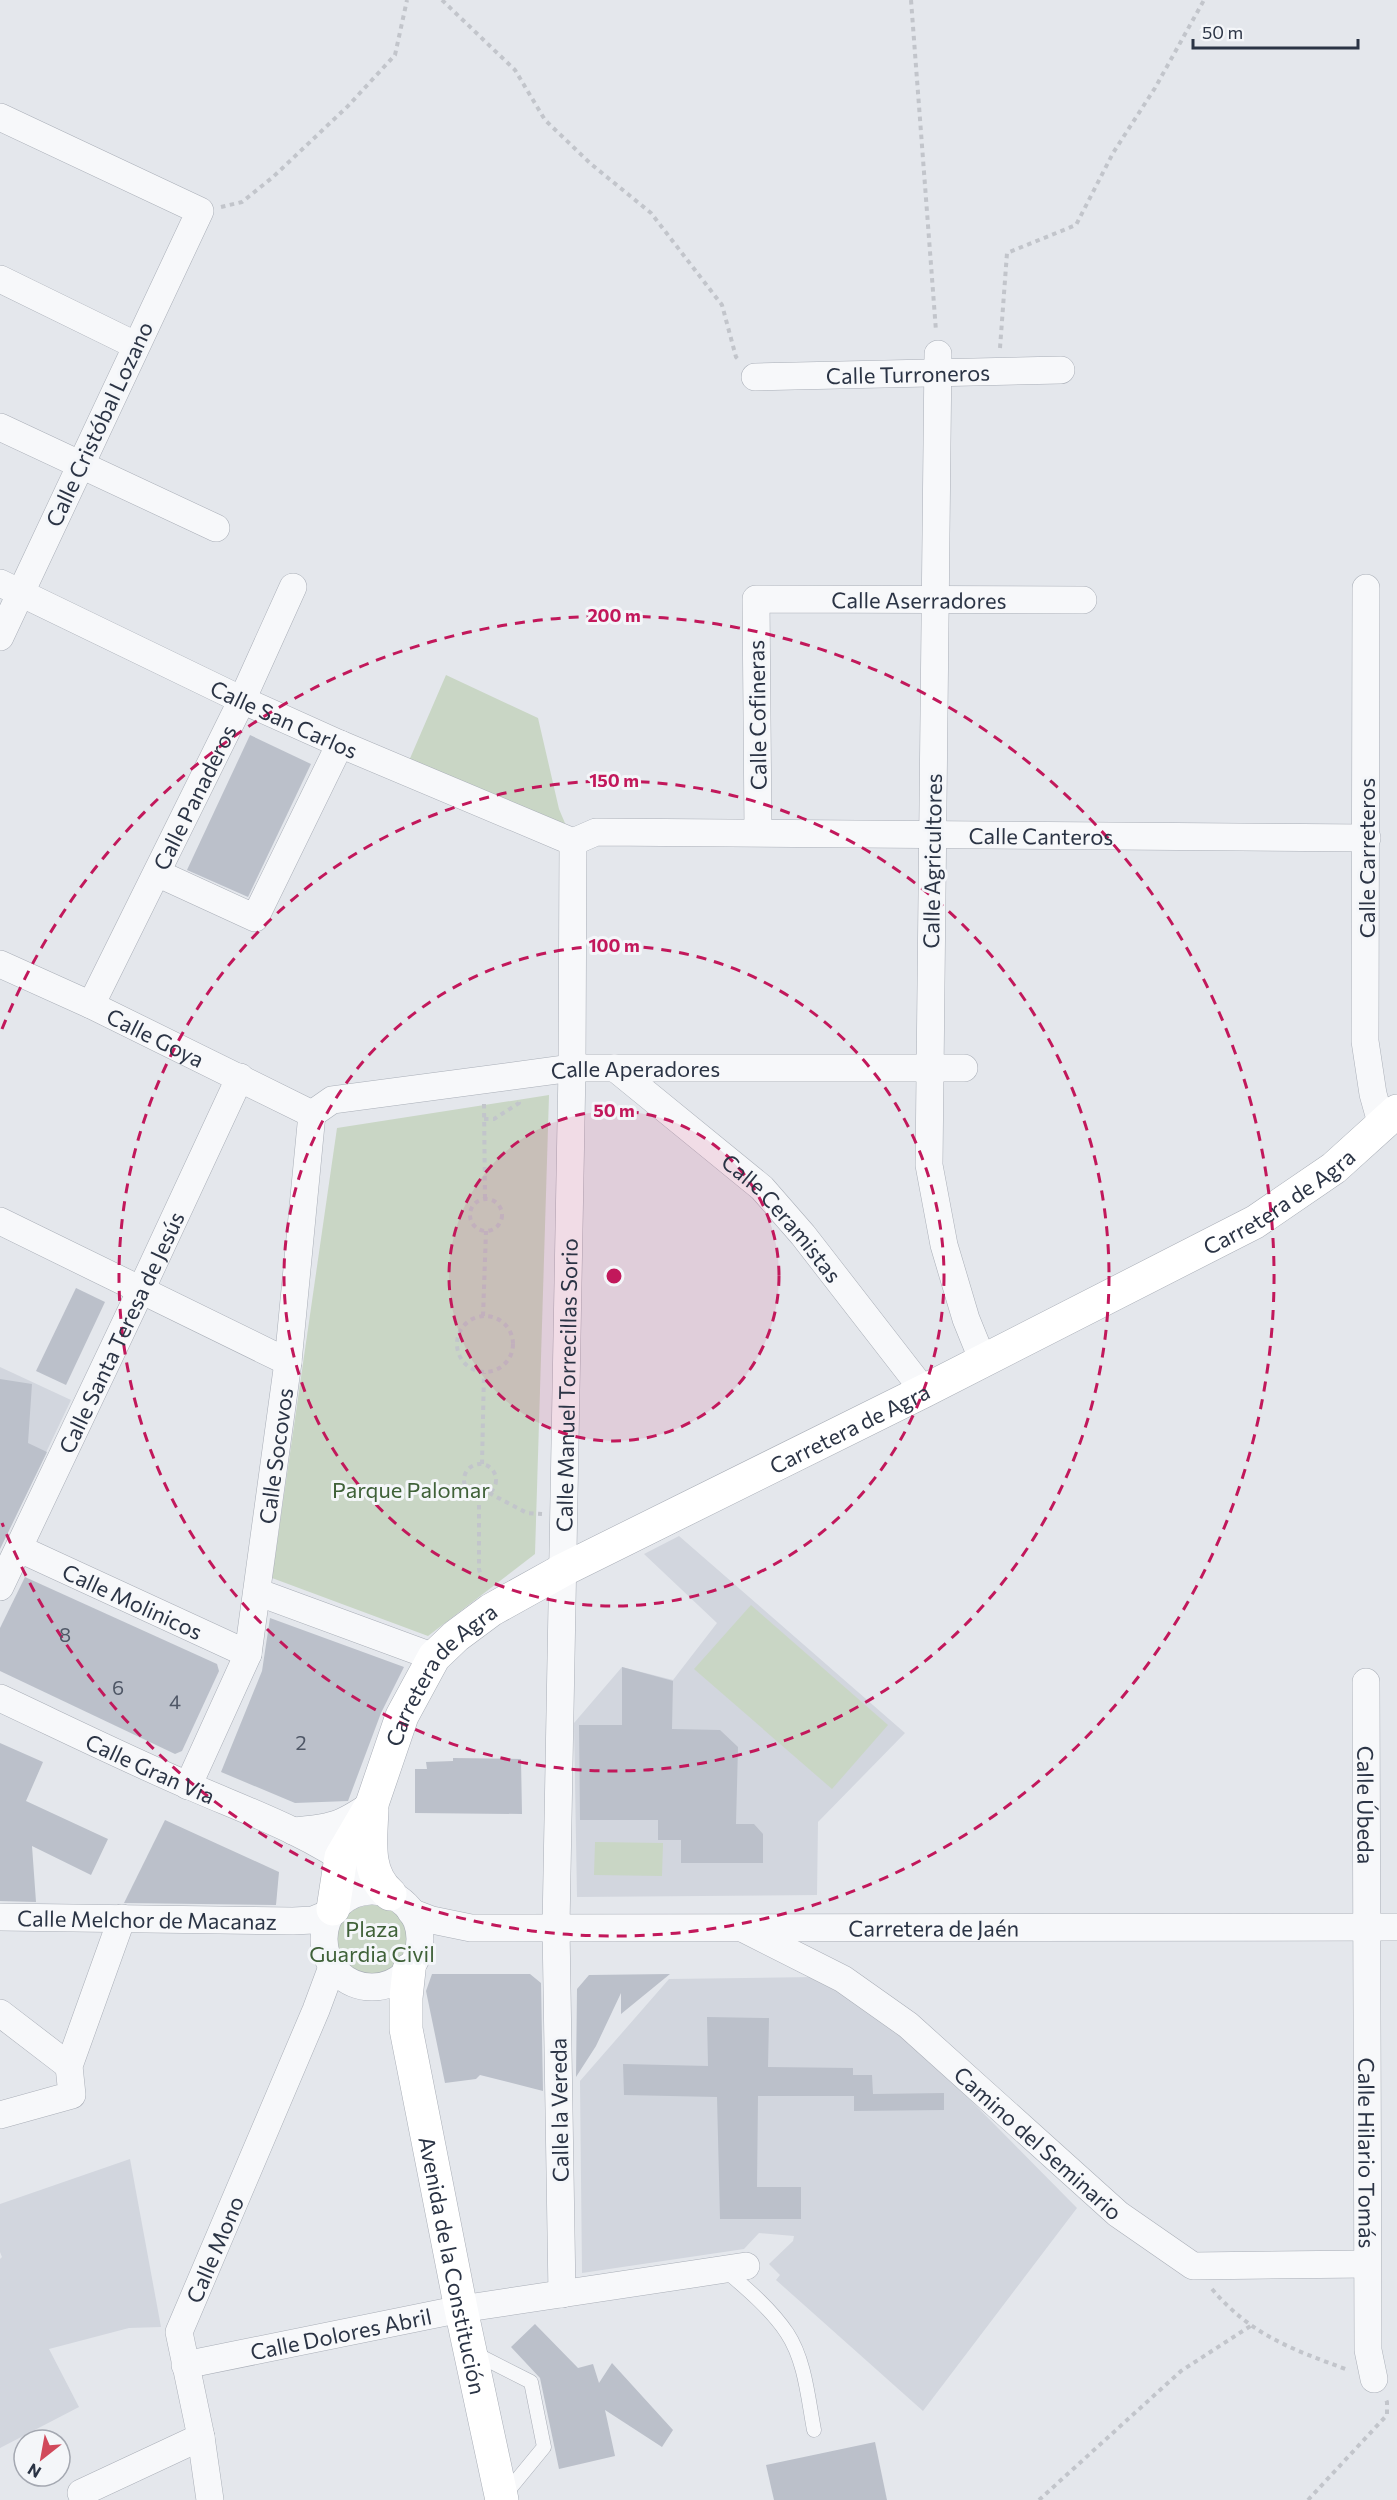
<svg xmlns="http://www.w3.org/2000/svg" width="1397" height="2500" font-family="Commissioner,sans-serif">
	<rect width="100%" height="100%" fill="#e4e7ec"/>
	<!-- built -->
	<g fill="#d2d6de">
		<polygon points="0,1367 71,1400 0,1549"/>
		<polygon points="679,1536 905,1733 818,1822 817,1895 577,1897 574,1723 622,1667 673,1680 717,1623 644,1554"/>
		<polygon points="816,1977 917,2046 1077,2208 923,2411 776,2280 780,2275 769,2264 793,2241 794,2236 759,2233 744,2249 582,2273 580,2081 669,1979"/>
		<polygon points="130,2159 161,2327 129,2328 49,2349 79,2407 0,2448 0,2259 2,2257 0,2252 0,2204"/>
	</g>
	<!-- green -->
	<g fill="#c9d6c5">
		<polygon points="446,675 538,718 559,809 573,842 405,770"/>
		<polygon points="549,1095 535,1554 428,1636 272,1578 337,1128"/>
		<polygon points="751,1605 888,1725 832,1789 694,1669"/>
		<polygon points="595,1842 663,1843 662,1876 594,1875"/>
		<circle cx="372" cy="1941" r="36"/>
	</g>
	<!-- building -->
	<g fill="#bbc0ca">
		<polygon points="250,735 311,764 248,897 187,870"/>
		<polygon points="76,1288 105,1302 66,1385 36,1371"/>
		<polygon points="0,1379 32,1384 28,1443 47,1452 0,1549"/>
		<polygon points="25,1577 217,1664 219,1671 182,1751 175,1754 0,1671 0,1628"/>
		<polygon points="270,1618 404,1667 381,1713 348,1801 295,1803 221,1772 262,1671"/>
		<polygon points="622,1667 673,1681 672,1729 720,1730 738,1747 736,1824 754,1824 763,1834 763,1863 681,1863 681,1840 658,1840 658,1820 580,1820 579,1725 622,1725"/>
		<polygon points="0,1743 43,1762 26,1801 108,1839 91,1875 32,1846 36,1902 0,1901"/>
		<polygon points="453,1758 521,1759 522,1814 415,1813 415,1769 427,1769 426,1762 453,1761"/>
		<polygon points="165,1820 279,1872 276,1905 124,1903"/>
		<polygon points="432,1974 530,1974 541,1983 543,2091 480,2075 476,2079 445,2083 426,1991"/>
		<polygon points="670,1974 621,2014 621,1993 596,2046 576,2077 577,1989 589,1975"/>
		<polygon points="707,2017 769,2018 768,2067 853,2068 853,2075 872,2075 873,2094 944,2093 944,2110 854,2111 854,2096 758,2096 757,2187 801,2187 801,2219 720,2219 717,2097 624,2095 623,2064 708,2066"/>
		<polygon points="535,2324 578,2368 593,2364 599,2383 612,2363 673,2430 662,2447 605,2410 615,2456 559,2469 540,2378 511,2347"/>
		<polygon points="875,2442 887,2500 774,2500 766,2465"/>
	</g>
	<g fill="none" stroke-linecap="round" stroke-linejoin="round">
		<defs>
			<g id="lane">
				<path d="M725 2270C746 2288 771 2309 787 2333 805 2360 808 2398 814 2430"/>
				<polyline points="472,2352 531,2382 544,2447 503,2497"/>
			</g>
			<g id="street">
				<polyline points="0,117 200,211 0,637"/>
				<polyline points="0,279 135,345"/>
				<polyline points="938,354 929,1165 944,1245 966,1319 983,1361"/>
				<path id="s1" d="M755 377 1061 370"/>
				<polyline points="0,427 216,528"/>
				<path id="s2" d="M0 583 242 700 340 744 573 842"/>
				<polyline points="1366,588 1365,1041 1373,1094 1382,1126"/>
				<path id="s3" d="M758 832 756 599 1083 600"/>
				<path id="s4" d="M573 842 596 832 1367 838"/>
				<polyline points="157,873 255,918 340,744"/>
				<path id="s5" d="M0 964 91 1005 312 1114"/>
				<path id="s6" d="M91 1005 242 700 293 587"/>
				<path id="s7" d="M615 1068 762 1188 803 1235 924 1391"/>
				<path id="s8" d="M312 1114 332 1100 572 1068H964"/>
				<polyline points="0,1221 288,1362"/>
				<path id="s9" d="M20 1549 248 1654"/>
				<path id="s10" d="M0 1587 141 1290 240 1077"/>
				<polyline points="257,1592 434,1657"/>
				<path id="s11" d="M1366 1682 1368 2350 1374 2379"/>
				<path id="s12" d="M0 1698C64 1728 127 1759 192 1787 247 1811 307 1832 356 1868"/>
				<path id="s13" d="M188 1786 248 1654 288 1362 312 1114"/>
				<path d="M293 1831C331 1828 340 1826 372 1804"/>
				<circle cx="372" cy="1939" r="48"/>
				<path id="s14" d="M411 1912 432 1920 471 1928 1397 1927"/>
				<path id="s15" d="M0 1917 293 1921 313 1920 330 1913"/>
				<path id="s16" d="M746 1930 843 1979 908 2025 1118 2214 1193 2266 1367 2264"/>
				<polyline points="0,2013 69,2066"/>
				<polyline points="0,2115 72,2095 69,2066 122,1918"/>
				<path id="s17" d="M562 2294 556 1927 572 1068 573 842"/>
				<path id="s18" d="M185 2365 461 2309 746 2266"/>
				<polyline points="81,2493 201,2437"/>
				<path id="s19" d="M210 2500 201 2437 179 2332 316 2010 332 1967"/>
			</g>
			<g id="secondary">
				<path d="M372 1809C371 1839 365 1873 390 1894"/>
				<path id="s20" d="M333 1909 341 1857 372 1804 402 1716 434 1657 456 1636 491 1610 563 1570 924 1391 1255 1222 1334 1168 1397 1111"/>
				<path id="s21" d="M409 1970 406 1998V2029L461 2309 502 2500"/>
			</g>
		</defs>
		<!-- lane casing -->
		<use href="#lane" stroke="#a9aeb7" stroke-width="15"/>
		<!-- street casing -->
		<use href="#street" stroke="#a9aeb7" stroke-width="28"/>
		<!-- secondary casing -->
		<use href="#secondary" stroke="#a9aeb7" stroke-width="34"/>
		<!-- path -->
		<g stroke="#c2c5cb" stroke-width="4" stroke-dasharray="4.5 4.5" stroke-linecap="butt">
			<polyline points="442,0 515,70 545,120 591,164 651,213 722,305 736,357 740,361"/>
			<polyline points="911,0 936,331"/>
			<polyline points="221,207 242,202 273,177 348,106 395,55 407,0"/>
			<polyline points="1000,348 1007,253 1076,225 1113,153 1155,88 1204,0"/>
			<polyline points="484,1104 485,1199"/>
			<polyline points="484,1119 494,1119 519,1103 518,1098"/>
			<circle cx="486" cy="1215" r="16"/>
			<circle cx="485" cy="1344" r="28"/>
			<polyline points="483,1316 486,1231"/>
			<polyline points="482,1464 484,1373"/>
			<circle cx="480" cy="1480" r="16"/>
			<polyline points="489,1493 527,1513 542,1514"/>
			<polyline points="479,1496 479,1569 483,1584"/>
			<path d="M1212 2289C1252 2336 1292 2349 1348 2370"/>
			<polyline points="1039,2500 1181,2371 1252,2325"/>
			<polyline points="1308,2500 1387,2415 1387,2402 1385,2398"/>
		</g>
		<!-- lane -->
		<use href="#lane" stroke="#f7f8fa" stroke-width="14"/>
		<!-- street -->
		<use href="#street" stroke="#f7f8fa" stroke-width="27"/>
		<!-- secondary -->
		<use href="#secondary" stroke="#fff" stroke-width="33"/>
	</g>
	<!-- distance rings -->
	<circle cx="614" cy="1276" r="165" fill="#c2185b" fill-opacity=".12"/>
	<g fill="none" stroke="#c2185b" stroke-width="3" stroke-dasharray="10 8">
		<circle cx="614" cy="1276" r="165"/>
		<circle cx="614" cy="1276" r="330"/>
		<circle cx="614" cy="1276" r="495"/>
		<path d="M2 1029A660 660 0 1 1 2 1523"/>
	</g>
	<g text-anchor="middle" dominant-baseline="central" stroke-width="6" stroke-linejoin="round" paint-order="stroke">
		<!-- number labels -->
		<g font-size="20" fill="#4f5766">
			<text x="65" y="1634">8</text>
			<text x="118" y="1687">6</text>
			<text x="175" y="1701">4</text>
			<text x="301" y="1742">2</text>
		</g>
		<!-- street labels -->
		<g font-size="22" fill="#2b3445" stroke="#f4f6f9">
			<text stroke="none"><textPath href="#s1" startOffset="153">Calle Turroneros</textPath></text>
			<text transform="translate(99 424) rotate(-65)">Calle Cristóbal Lozano</text>
			<text stroke="none"><textPath href="#s3" startOffset="396">Calle Aserradores</textPath></text>
			<text transform="translate(757 715) rotate(-91)">Calle Cofineras</text>
			<text stroke="none"><textPath href="#s2" startOffset="315">Calle San Carlos</textPath></text>
			<text stroke="none"><textPath href="#s6" startOffset="232">Calle Panaderos</textPath></text>
			<text stroke="none"><textPath href="#s4" startOffset="470">Calle Canteros</textPath></text>
			<text transform="translate(1366 858) rotate(-90)">Calle Carreteros</text>
			<text transform="translate(932 861) rotate(-89)">Calle Agricultores</text>
			<text stroke="none"><textPath href="#s5" startOffset="172">Calle Goya</textPath></text>
			<text stroke="none"><textPath href="#s8" startOffset="330">Calle Aperadores</textPath></text>
			<text stroke="none"><textPath href="#s20" startOffset="1236">Carretera de Agra</textPath></text>
			<text stroke="none"><textPath href="#s7" startOffset="225">Calle Ceramistas</textPath></text>
			<text stroke="none"><textPath href="#s10" startOffset="282">Calle Santa Teresa de Jesús</textPath></text>
			<text stroke="none"><textPath href="#s17" startOffset="909">Calle Manuel Torrecillas Sorio</textPath></text>
			<text stroke="none"><textPath href="#s20" startOffset="750">Carretera de Agra</textPath></text>
			<text stroke="none"><textPath href="#s13" startOffset="345">Calle Socovos</textPath></text>
			<text stroke="none"><textPath href="#s9" startOffset="124">Calle Molinicos</textPath></text>
			<text stroke="none"><textPath href="#s20" startOffset="264">Carretera de Agra</textPath></text>
			<text stroke="none"><textPath href="#s12" startOffset="166">Calle Gran Via</textPath></text>
			<text stroke="none"><textPath href="#s11" startOffset="123">Calle Úbeda</textPath></text>
			<text stroke="none"><textPath href="#s15" startOffset="147">Calle Melchor de Macanaz</textPath></text>
			<text stroke="none"><textPath href="#s14" startOffset="525">Carretera de Jaén</textPath></text>
			<text transform="translate(559 2110) rotate(-91)">Calle la Vereda</text>
			<text stroke="none"><textPath href="#s16" startOffset="364">Camino del Seminario</textPath></text>
			<text stroke="none"><textPath href="#s11" startOffset="471">Calle Hilario Tomás</textPath></text>
			<text stroke="none"><textPath href="#s19" startOffset="261">Calle Mono</textPath></text>
			<text stroke="none"><textPath href="#s21" startOffset="300">Avenida de la Constitución</textPath></text>
			<text stroke="none"><textPath href="#s18" startOffset="159">Calle Dolores Abril</textPath></text>
		</g>
		<!-- park labels -->
		<g font-size="22" fill="#3f6138" stroke="#f4f6f9">
			<text x="411" y="1489">Parque Palomar</text>
			<text x="372" y="1928">Plaza<tspan x="372" dy="25">Guardia Civil</tspan></text>
		</g>
	</g>
	<circle cx="614" cy="1276" r="9" fill="#c2185b" stroke="#f4f6f9" stroke-width="3"/>
	<g font-size="18" text-anchor="middle" font-weight="bold" fill="#c2185b" stroke="#f4f6f9" stroke-width="6" stroke-linejoin="round" paint-order="stroke">
		<text x="614" y="622">200 m</text>
		<text x="614" y="787">150 m</text>
		<text x="614" y="952">100 m</text>
		<text x="614" y="1117">50 m</text>
	</g>
	<!-- north arrow -->
	<g transform="translate(42 2458) rotate(211)"><circle r="28" fill="#f4f6f9" stroke="#a4a8b1" stroke-width="1.5"/>
	<path d="M0-4.5L10 22L0 15L-10 22Z" fill="#d1495b"/>
	<text y="-9" font-size="16" font-weight="bold" text-anchor="middle" fill="#2b3445">N</text>
	</g>
	<!-- scale -->
	<path d="M1193 39v9h165v-9" fill="none" stroke="#2b3445" stroke-width="3"/>
	<text x="1202" y="39" font-size="18" fill="#2b3445" stroke="#f4f6f9" stroke-width="4.5" paint-order="stroke">50 m</text>
</svg>
